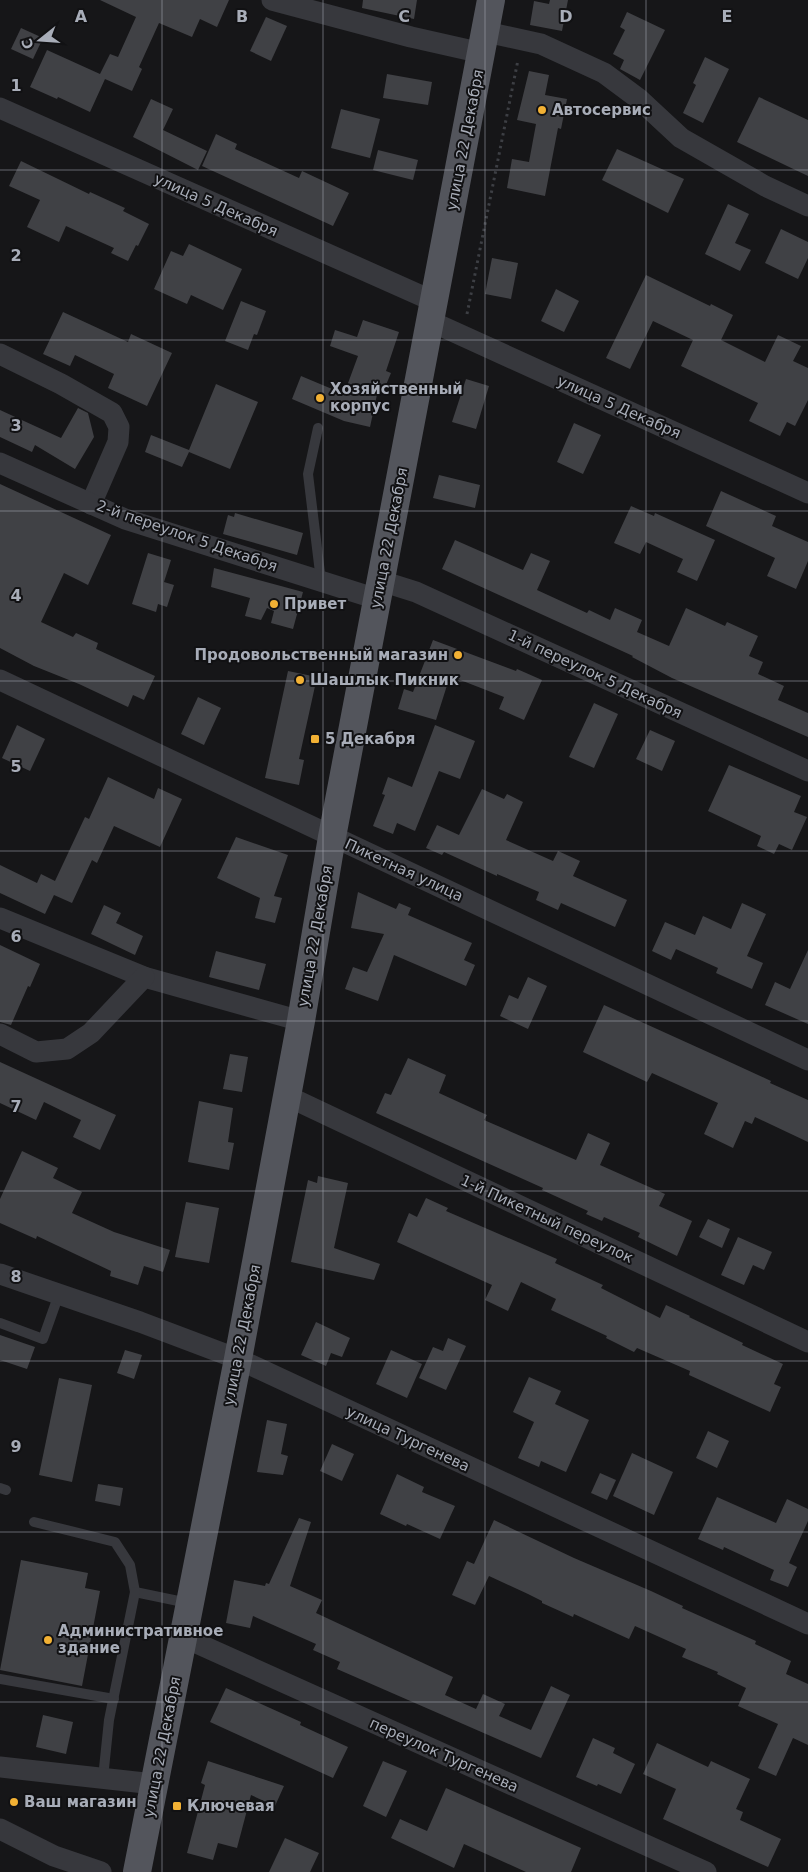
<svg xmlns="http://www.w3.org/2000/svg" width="808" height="1872" font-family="'DejaVu Sans',sans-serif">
	<rect width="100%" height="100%" fill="#161618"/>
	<!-- building -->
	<g fill="#404145">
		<polygon points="100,0 229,0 217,27 200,19 192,37 159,23 139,67 142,69 132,91 105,79 90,112 58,97 57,99 30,87 47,50 100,74 110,54 118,57 136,17"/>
		<polygon points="363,0 417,0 414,19 362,8"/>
		<polygon points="550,0 568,0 562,31 530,25 534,1 549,4"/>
		<polygon points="627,12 665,30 640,80 620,69 624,60 613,54 625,30 620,27"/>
		<polygon points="266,17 287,26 271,61 250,51"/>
		<polygon points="21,28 43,38 33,59 11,49"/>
		<polygon points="705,57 729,69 703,123 683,113 696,85 693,83"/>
		<polygon points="529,71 549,75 545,95 567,99 561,129 558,128 545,196 507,188 512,159 529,162 536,124 517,120"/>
		<polygon points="387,74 432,82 428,105 383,98"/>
		<polygon points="759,97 808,120 808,176 737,142"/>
		<polygon points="151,99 173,109 163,130 207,151 198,170 133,137"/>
		<polygon points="341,109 380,119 370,158 331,148"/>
		<polygon points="216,134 237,144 235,149 299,178 302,171 349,193 333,226 202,166"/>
		<polygon points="617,149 684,179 668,213 602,180"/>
		<polygon points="378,150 418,160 413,180 373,170"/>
		<polygon points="21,161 89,194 90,192 125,208 123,211 149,224 138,246 136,245 128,261 111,253 114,248 66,226 59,242 27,227 40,200 9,186"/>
		<polygon points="728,204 749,214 735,243 751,250 740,271 705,254"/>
		<polygon points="781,229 808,242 808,258 798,279 765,263"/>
		<polygon points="189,244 242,269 223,310 191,295 187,304 154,289 171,251 183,256"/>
		<polygon points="492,258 518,263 511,299 485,294"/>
		<polygon points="646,275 710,306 711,304 733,315 721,340 765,362 778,335 801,346 793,361 808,368 808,400 795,426 787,422 780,436 749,421 758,403 681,366 693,340 653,321 630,369 606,358"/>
		<polygon points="556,289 579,301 564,332 541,321"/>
		<polygon points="241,301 266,311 257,335 254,334 248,350 225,341"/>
		<polygon points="63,312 128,342 131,334 172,353 147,406 108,388 114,374 75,355 70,366 43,354"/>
		<polygon points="363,320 399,332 386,371 391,373 383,392 378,390 370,427 344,421 292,399 301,376 344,394 358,356 330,346 335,330 357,337"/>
		<polygon points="466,379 489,386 476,429 452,422"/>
		<polygon points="216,384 258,402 230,469 189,452 182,467 145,452 151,435 189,450"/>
		<polygon points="78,408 88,413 94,437 75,469 35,445 32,452 0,437 0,410 61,438"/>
		<polygon points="574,423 601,435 583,474 557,462"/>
		<polygon points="439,475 480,485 475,508 433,498"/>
		<polygon points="0,484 111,535 88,585 64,573 41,622 73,637 76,633 98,643 96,649 155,676 144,700 133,695 128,707 79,684 34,666 0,648"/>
		<polygon points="721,491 776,516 772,526 808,542 808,561 796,589 767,576 775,558 706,526"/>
		<polygon points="631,506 654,516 655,513 715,540 697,581 677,572 683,559 646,542 640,554 614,543"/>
		<polygon points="235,513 303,533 297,555 223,534 228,515 234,517"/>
		<polygon points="455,540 523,570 531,553 550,561 537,590 587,613 589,610 610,620 615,608 642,620 637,632 669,646 686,608 725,626 727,622 758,636 749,656 763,662 758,674 784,686 778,700 808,713 808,737 672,678 632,657 633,656 442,569"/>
		<polygon points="148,553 171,560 164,582 174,585 167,607 158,604 156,612 132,604"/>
		<polygon points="214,568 303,592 293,629 271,623 274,611 267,608 261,620 245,616 250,598 211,587"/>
		<polygon points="433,640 516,671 517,669 542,680 524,720 499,709 504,697 450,676 436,720 398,709 404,689 413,692"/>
		<polygon points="288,671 317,677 299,759 304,760 299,785 265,778"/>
		<polygon points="198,697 221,708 204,745 181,734"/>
		<polygon points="594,703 618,714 594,768 569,757"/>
		<polygon points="17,725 45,739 30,771 2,758"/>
		<polygon points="435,725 475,741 460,779 439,771 415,831 397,823 393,834 373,826 385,795 382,794 388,777 412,787"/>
		<polygon points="650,730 675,741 662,771 636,759"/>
		<polygon points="729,765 801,796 794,812 807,817 792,850 779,844 774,854 757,846 761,836 708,811"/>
		<polygon points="108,777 154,799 158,788 182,799 160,847 114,826 97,863 92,860 72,903 54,895 45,914 0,893 0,865 37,883 41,874 55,881 85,817 89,819"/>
		<polygon points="482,789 504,799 507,794 523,802 506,840 553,861 558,851 580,861 573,876 627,900 615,927 561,903 558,910 536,900 539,892 497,874 497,876 444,852 442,855 426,848 437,825 459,835"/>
		<polygon points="236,837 288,855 274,896 282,898 275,923 255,918 260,898 217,878"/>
		<polygon points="358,892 396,909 399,903 411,908 408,915 472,943 464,960 475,965 466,986 394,955 378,1001 345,989 353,967 367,972 384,934 351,928"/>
		<polygon points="742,903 766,914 747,956 763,963 752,989 716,973 718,968 676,949 671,960 652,951 665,922 695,935 703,916 731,929"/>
		<polygon points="104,905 121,913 116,923 143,936 135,955 91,934"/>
		<polygon points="0,945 40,964 30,987 28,986 11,1025 0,1022"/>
		<polygon points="808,950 808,1024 765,1005 775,982 790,989"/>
		<polygon points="216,951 266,964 259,990 209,977"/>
		<polygon points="528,977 547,986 528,1029 500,1016 509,995 518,999"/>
		<polygon points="604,1005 721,1058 771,1081 770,1083 808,1100 808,1142 755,1117 752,1124 745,1121 733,1148 704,1134 718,1103 652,1073 647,1082 583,1052"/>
		<polygon points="230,1054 248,1057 242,1092 223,1089"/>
		<polygon points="408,1058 446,1075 439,1093 487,1115 484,1120 576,1160 588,1133 610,1143 600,1165 665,1194 659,1206 692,1221 677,1256 638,1237 640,1233 604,1217 602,1221 586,1214 588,1211 542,1190 543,1188 376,1113 385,1093 391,1095"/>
		<polygon points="0,1062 116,1115 100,1150 73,1137 81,1120 44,1102 36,1120 0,1103"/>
		<polygon points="199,1101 233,1108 228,1142 234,1143 229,1170 188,1162"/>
		<polygon points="22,1151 58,1168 53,1178 82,1192 72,1213 114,1232 170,1250 163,1272 144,1266 138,1285 110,1276 111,1271 37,1236 36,1239 0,1223 0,1199"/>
		<polygon points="318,1176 348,1183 334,1248 380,1264 374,1280 291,1262 308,1180 317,1183"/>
		<polygon points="426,1198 448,1208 446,1211 557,1259 555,1263 603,1285 601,1288 660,1318 666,1305 690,1316 689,1317 743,1343 742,1345 783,1364 774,1384 781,1387 770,1412 689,1375 690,1371 637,1348 634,1352 606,1338 607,1336 551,1310 556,1299 521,1282 508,1311 485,1300 492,1285 397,1242 409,1213 417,1217"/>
		<polygon points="186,1202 219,1208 209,1263 175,1257"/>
		<polygon points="708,1219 730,1229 722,1248 699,1237"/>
		<polygon points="738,1237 772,1252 764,1270 753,1265 744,1285 721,1275"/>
		<polygon points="316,1322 350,1338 342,1357 331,1353 326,1366 301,1355"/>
		<polygon points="0,1335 35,1347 27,1369 0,1360"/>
		<polygon points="448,1338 466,1346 446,1390 419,1378 433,1347 443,1351"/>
		<polygon points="125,1350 142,1355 134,1379 117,1373"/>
		<polygon points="391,1350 422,1364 407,1398 376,1384"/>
		<polygon points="529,1377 561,1391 555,1404 589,1420 566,1472 541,1461 539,1467 518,1458 534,1422 513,1412"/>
		<polygon points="59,1378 92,1385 72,1482 39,1475"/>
		<polygon points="267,1420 287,1424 281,1454 288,1456 283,1475 257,1472"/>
		<polygon points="708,1431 729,1441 717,1468 696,1458"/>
		<polygon points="332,1444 354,1454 342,1481 320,1471"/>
		<polygon points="632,1453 673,1472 654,1515 613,1496"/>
		<polygon points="600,1473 616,1480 607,1500 591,1493"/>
		<polygon points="397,1474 424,1487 422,1492 455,1506 440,1539 407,1524 406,1526 380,1514"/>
		<polygon points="98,1484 123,1488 120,1506 95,1501"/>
		<polygon points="717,1497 776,1523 787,1499 808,1509 808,1521 789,1563 797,1567 788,1587 770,1580 774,1570 724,1547 723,1550 698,1539"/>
		<polygon points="299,1518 311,1522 290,1586 322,1600 316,1613 453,1677 445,1695 476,1709 483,1694 505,1704 499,1716 531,1730 551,1686 570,1695 541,1758 337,1669 340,1662 313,1650 316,1644 253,1616 250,1628 226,1623 234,1580 265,1586 266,1583 269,1584"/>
		<polygon points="494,1520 574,1558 651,1591 683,1606 682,1608 756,1641 755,1644 791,1661 786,1674 808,1684 808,1745 793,1738 776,1776 758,1768 778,1724 738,1706 746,1688 717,1674 718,1672 682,1657 686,1649 635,1626 629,1639 574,1614 573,1617 542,1603 542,1601 528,1594 489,1576 475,1605 452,1595 467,1561 474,1564"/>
		<polygon points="21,1560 88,1573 85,1588 100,1591 82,1686 0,1670"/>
		<polygon points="226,1688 301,1722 300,1725 348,1747 333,1778 210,1722"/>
		<polygon points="43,1715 73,1722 66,1754 36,1747"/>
		<polygon points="593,1738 615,1748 613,1753 635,1764 621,1794 598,1784 597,1786 576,1777"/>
		<polygon points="657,1743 708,1767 711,1761 750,1779 736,1809 743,1812 740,1820 781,1839 768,1867 663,1819 676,1789 643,1774"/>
		<polygon points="208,1761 284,1786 275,1806 251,1795 237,1848 218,1843 213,1860 187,1853 205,1785 201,1783"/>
		<polygon points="383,1761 407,1771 386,1817 363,1806"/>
		<polygon points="446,1788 581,1848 571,1872 526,1872 464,1844 454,1868 391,1838 400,1819 427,1831"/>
		<polygon points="285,1838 319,1853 310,1872 269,1872"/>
	</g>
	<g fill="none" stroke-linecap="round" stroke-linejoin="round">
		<!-- path -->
		<polyline stroke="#3d3f44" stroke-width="3" stroke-dasharray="2.5 4" stroke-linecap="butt" points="467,314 518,60"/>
		<!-- lane -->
		<g stroke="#37383d" stroke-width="10">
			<polyline points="318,428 308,474 321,581"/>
			<polyline points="0,1323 43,1339 59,1294"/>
			<polyline points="0,1488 6,1490"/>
			<polyline points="34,1522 115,1542 130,1565 135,1592 188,1603"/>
			<polyline points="0,1679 114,1699"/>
			<polyline points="103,1778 109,1720 135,1592"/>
		</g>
		<!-- street -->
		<g stroke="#37383d" stroke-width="21">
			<polyline points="272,0 411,37 482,53"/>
			<polyline points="486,32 541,44 604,73 639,99 681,138 765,186 808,206"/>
			<polyline points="0,108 433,301"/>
			<polyline points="430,321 808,493"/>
			<polyline points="0,354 61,384 112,413 119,427 118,442 91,504"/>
			<polyline points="0,463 125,519 377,599"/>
			<polyline points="381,581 416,592 808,771"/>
			<polyline points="0,680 808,1060"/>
			<polyline points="0,918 144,977 301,1021"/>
			<polyline points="0,1034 36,1052 67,1049 91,1033 144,977"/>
			<polyline points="287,1096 808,1342"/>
			<polyline points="0,1274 140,1322 238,1359 808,1624"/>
			<polyline points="183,1637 706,1872"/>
			<polyline points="0,1767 154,1784"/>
			<polyline points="0,1829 54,1856 101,1872"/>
		</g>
		<!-- primary -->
		<polyline stroke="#53555c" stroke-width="28" points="137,1872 238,1359 301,1021 332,837 491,0"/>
	</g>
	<!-- grid -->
	<path fill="none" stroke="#a8adb8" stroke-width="1" stroke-opacity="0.55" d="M162 0V1872M323 0V1872M485 0V1872M646 0V1872M0 170H808M0 340H808M0 511H808M0 681H808M0 851H808M0 1021H808M0 1191H808M0 1361H808M0 1532H808M0 1702H808"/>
	<!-- markers -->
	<g fill="#f2b134" stroke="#111113" stroke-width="2">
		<circle cx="542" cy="110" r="5"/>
		<circle cx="320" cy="398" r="5"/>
		<circle cx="274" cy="604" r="5"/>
		<circle cx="458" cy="655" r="5"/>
		<circle cx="300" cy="680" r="5"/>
		<rect x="310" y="734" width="10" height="10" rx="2.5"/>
		<circle cx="48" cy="1640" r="5"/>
		<circle cx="14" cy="1802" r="5"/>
		<rect x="172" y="1801" width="10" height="10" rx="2.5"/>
	</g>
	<g text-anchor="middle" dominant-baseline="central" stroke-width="4" stroke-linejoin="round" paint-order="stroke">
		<!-- poi labels -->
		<g font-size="15" font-weight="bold" fill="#a8adb8" stroke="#111113" text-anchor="start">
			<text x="552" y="110">Автосервис</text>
			<text x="330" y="389">Хозяйственный<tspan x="330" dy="17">корпус</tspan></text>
			<text x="284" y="604">Привет</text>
			<text x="448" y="655" text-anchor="end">Продовольственный магазин</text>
			<text x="310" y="680">Шашлык Пикник</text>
			<text x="325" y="739">5 Декабря</text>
			<text x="58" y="1631">Административное<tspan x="58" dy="17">здание</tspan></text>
			<text x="24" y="1802">Ваш магазин</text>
			<text x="187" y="1806">Ключевая</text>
		</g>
		<!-- street labels -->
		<g font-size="15" fill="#a8adb8" stroke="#111113">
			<text transform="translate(465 140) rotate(-79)">улица 22 Декабря</text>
			<text transform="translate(216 205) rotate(24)">улица 5 Декабря</text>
			<text transform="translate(619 407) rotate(24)">улица 5 Декабря</text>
			<text transform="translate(187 536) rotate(19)">2-й переулок 5 Декабря</text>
			<text transform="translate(389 538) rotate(-79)">улица 22 Декабря</text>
			<text transform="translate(595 674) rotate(25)">1-й переулок 5 Декабря</text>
			<text transform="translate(404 870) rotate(25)">Пикетная улица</text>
			<text transform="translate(315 936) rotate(-80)">улица 22 Декабря</text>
			<text transform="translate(547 1219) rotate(25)">1-й Пикетный переулок</text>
			<text transform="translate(242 1335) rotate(-79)">улица 22 Декабря</text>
			<text transform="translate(408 1439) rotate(25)">улица Тургенева</text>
			<text transform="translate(162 1747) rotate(-79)">улица 22 Декабря</text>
			<text transform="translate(444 1755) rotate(24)">переулок Тургенева</text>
		</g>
	</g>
	<g font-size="16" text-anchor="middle" font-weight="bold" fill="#a8adb8" stroke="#111113" stroke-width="4" stroke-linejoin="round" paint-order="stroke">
		<text x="81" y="22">A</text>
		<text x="242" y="22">B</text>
		<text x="404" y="22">C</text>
		<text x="566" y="22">D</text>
		<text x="727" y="22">E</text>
		<text x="16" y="91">1</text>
		<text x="16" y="261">2</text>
		<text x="16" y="431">3</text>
		<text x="16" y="601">4</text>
		<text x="16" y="772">5</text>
		<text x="16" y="942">6</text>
		<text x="16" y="1112">7</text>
		<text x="16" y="1282">8</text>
		<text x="16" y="1452">9</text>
	</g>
	<!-- north arrow -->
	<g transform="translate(40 40) rotate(253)" stroke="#111113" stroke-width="4" paint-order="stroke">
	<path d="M0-4L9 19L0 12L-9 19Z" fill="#a8adb8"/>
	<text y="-8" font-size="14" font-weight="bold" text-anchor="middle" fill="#a8adb8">С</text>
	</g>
</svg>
